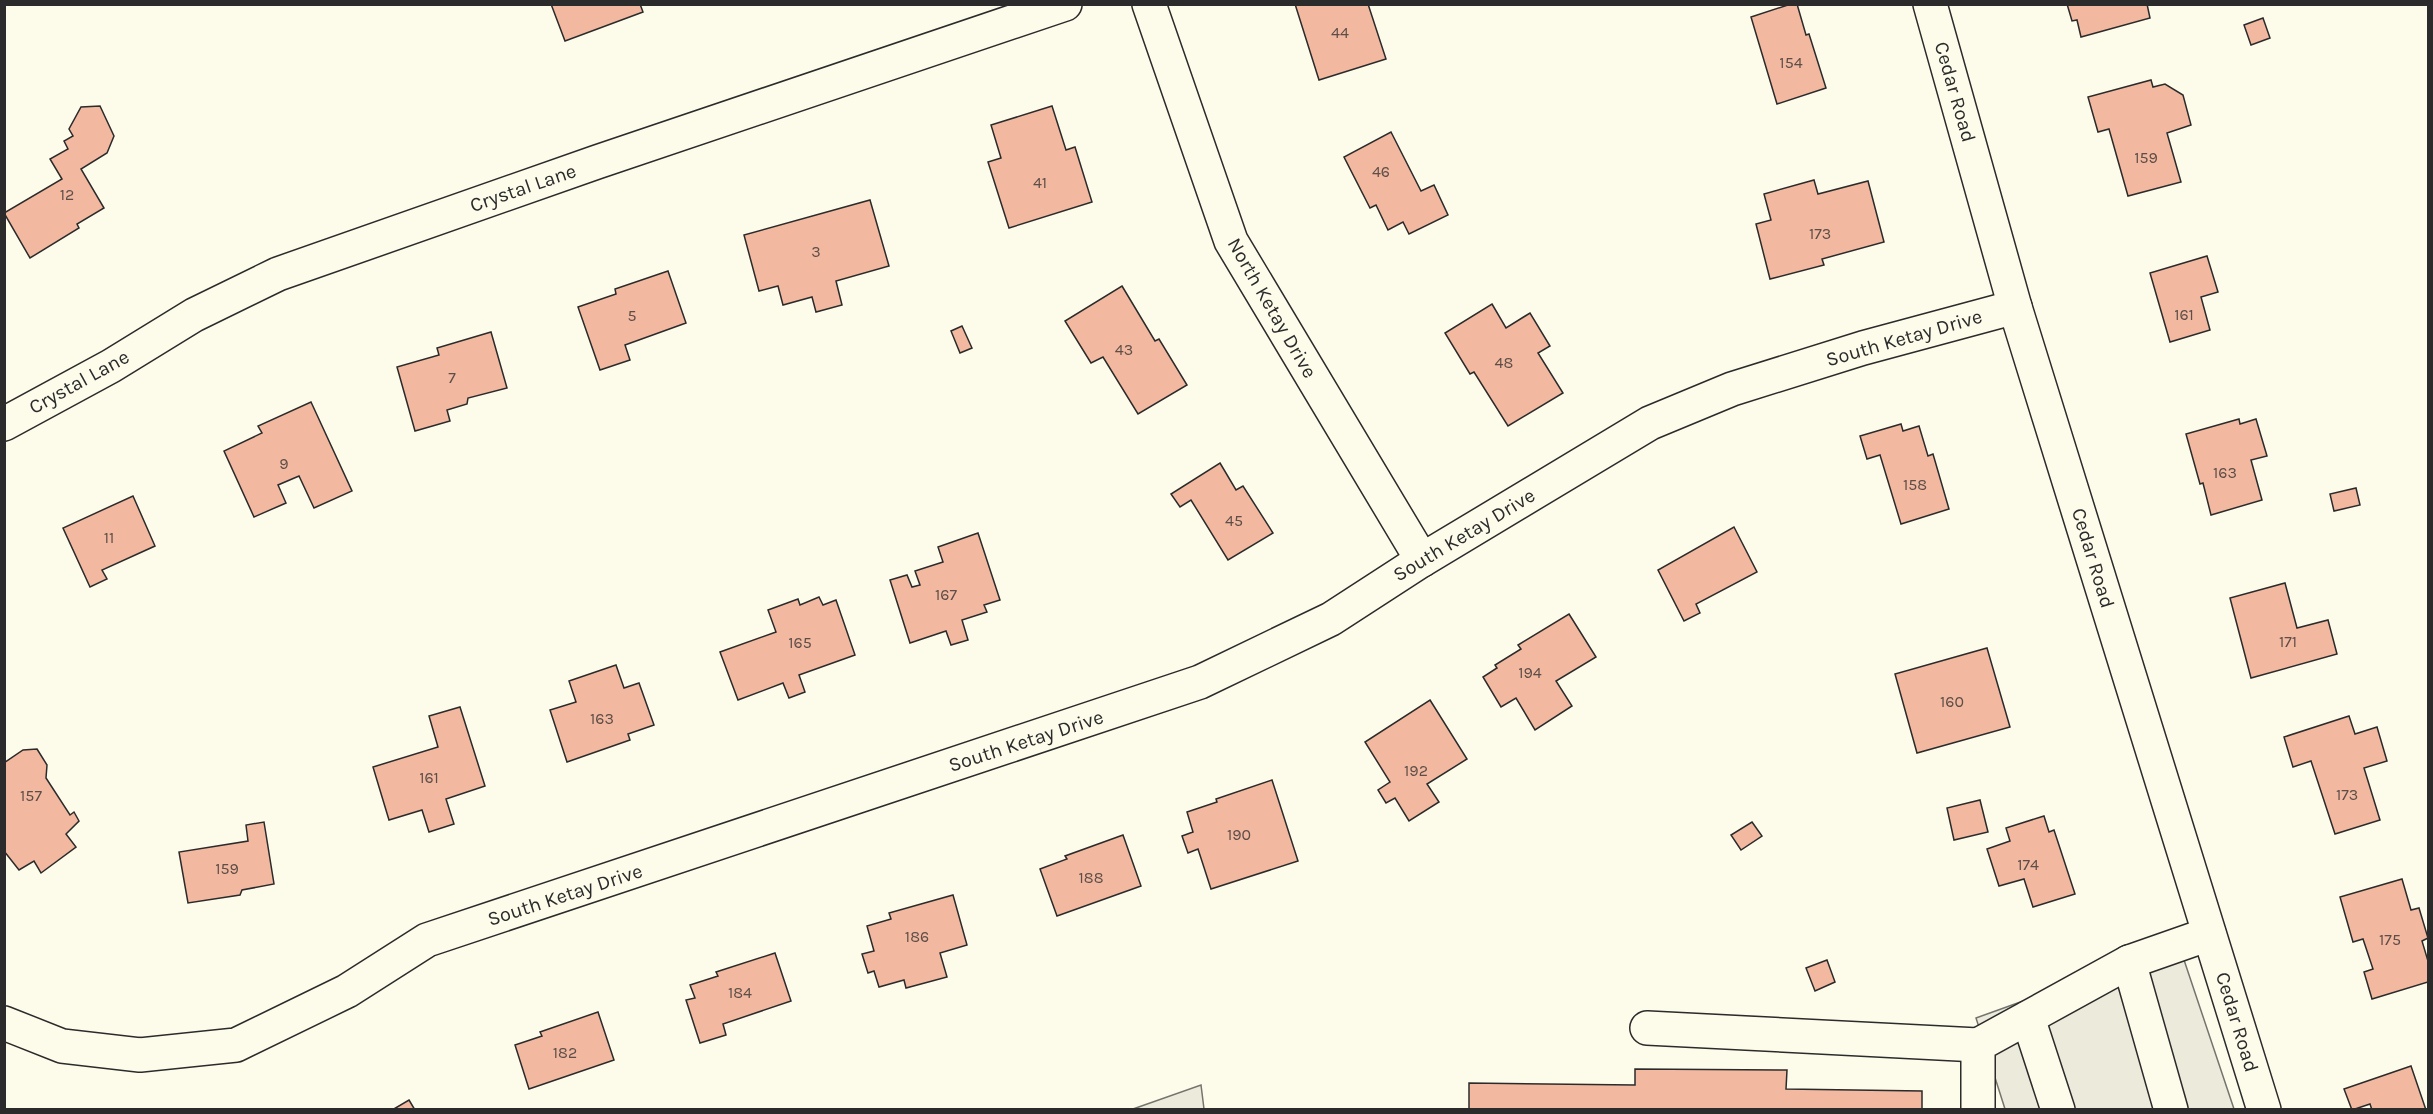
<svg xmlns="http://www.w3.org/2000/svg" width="2433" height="1114" font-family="Karla,sans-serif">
	<rect width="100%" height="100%" fill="#fdfbea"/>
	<!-- green -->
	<polygon fill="#ecebdb" stroke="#74746e" stroke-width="1.5" points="1201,1085 1204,1109 1133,1109"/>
	<!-- parking -->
	<polygon fill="#eceadb" stroke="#74746e" stroke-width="1.5" points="2179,945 2234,1109 2005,1109 1976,1018"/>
	<!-- building -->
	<g fill="#f2b8a0" stroke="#2b2b2b" stroke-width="1.5">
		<polygon points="551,4 640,4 643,12 565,41"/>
		<polygon points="1295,4 1368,4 1386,59 1319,80"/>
		<polygon points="1791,4 1797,4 1806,35 1809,34 1826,88 1777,104 1751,17"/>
		<polygon points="2067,4 2147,4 2150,18 2081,37 2077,20 2072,21"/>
		<polygon points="2263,18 2270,38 2251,45 2244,25"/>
		<polygon points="2151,80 2153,87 2165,84 2183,95 2191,125 2167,133 2181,182 2128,196 2109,129 2098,132 2088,97"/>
		<polygon points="100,106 114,136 107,153 81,169 104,208 77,224 79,228 30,258 4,213 62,179 50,159 68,149 64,141 73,136 69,129 81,107"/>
		<polygon points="1052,106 1066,150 1075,147 1092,202 1009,228 988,162 1001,158 991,125"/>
		<polygon points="1391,132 1421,191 1434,185 1448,215 1409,234 1403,222 1388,230 1376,205 1370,208 1344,157"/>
		<polygon points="1814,180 1818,194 1868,181 1884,242 1822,259 1824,265 1770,279 1756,224 1771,220 1764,194"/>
		<polygon points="870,200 889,266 836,281 842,305 816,312 812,297 783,305 778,286 759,291 744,235"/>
		<polygon points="2207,256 2218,292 2201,297 2210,330 2170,342 2150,273"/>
		<polygon points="668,271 686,323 625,345 630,360 600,370 578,307 616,294 615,289"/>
		<polygon points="1122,286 1155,341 1159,339 1187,385 1138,414 1103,357 1091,363 1065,321"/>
		<polygon points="1492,304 1506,328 1530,313 1550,346 1538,353 1563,393 1508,426 1474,372 1470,374 1445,333"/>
		<polygon points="962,326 972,348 960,353 951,331"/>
		<polygon points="491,332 507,388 468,398 467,404 447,410 450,421 415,431 397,367 439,355 437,348"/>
		<polygon points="311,402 352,491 314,508 299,476 278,485 286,503 254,517 224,451 262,433 258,426"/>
		<polygon points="2239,419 2240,424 2256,419 2267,456 2251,460 2262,500 2211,515 2203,483 2200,484 2186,434"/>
		<polygon points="1901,424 1903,431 1919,426 1928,456 1933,454 1949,509 1901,524 1880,455 1867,459 1860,436"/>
		<polygon points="1220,463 1236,490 1243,486 1273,533 1228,560 1191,500 1180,507 1171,494"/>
		<polygon points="2356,488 2360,505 2334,511 2330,494"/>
		<polygon points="133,496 155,546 102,570 107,579 90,587 63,528"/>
		<polygon points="1734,527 1757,572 1696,604 1700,613 1684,621 1658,570"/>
		<polygon points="978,533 1000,600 984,605 987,612 962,620 968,640 951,645 946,631 910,643 890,580 907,575 912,587 920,585 915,571 943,562 938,547"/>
		<polygon points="2285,583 2297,628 2328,620 2337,654 2251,678 2230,598"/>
		<polygon points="819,597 823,605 836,600 855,655 799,675 805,692 789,698 783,683 738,700 720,652 776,632 768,610 798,599 800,605"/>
		<polygon points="1569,614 1596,657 1556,681 1572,706 1535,730 1516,698 1501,707 1483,677 1497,668 1495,665 1521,649 1518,645"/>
		<polygon points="1987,648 2010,727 1917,753 1895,674"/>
		<polygon points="616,665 624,688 639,683 654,725 628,734 630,740 567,762 550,710 576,702 569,681"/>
		<polygon points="1430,700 1467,759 1427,784 1439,802 1409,821 1395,798 1386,803 1378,790 1390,782 1365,742"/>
		<polygon points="460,707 485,786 446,799 454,824 429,832 422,810 389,820 373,767 438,747 429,716"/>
		<polygon points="2349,716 2355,734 2377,727 2387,761 2364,768 2380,820 2335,834 2311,761 2293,767 2284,737"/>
		<polygon points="37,749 47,765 46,778 70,815 74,812 79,821 66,834 76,847 41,873 34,861 19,870 4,851 4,763 23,750"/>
		<polygon points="1272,780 1298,861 1211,889 1198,849 1188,853 1182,836 1193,832 1187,812 1217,802 1216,799"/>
		<polygon points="1980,800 1988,832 1954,840 1947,808"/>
		<polygon points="2044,816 2049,832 2054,830 2075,894 2033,907 2024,879 1999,886 1987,849 2010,841 2006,828"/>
		<polygon points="264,822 274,884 242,890 240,895 188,903 179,852 248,841 246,825"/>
		<polygon points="1752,822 1762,836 1741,850 1731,835"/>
		<polygon points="1123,835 1141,886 1057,916 1040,869 1067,859 1065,856"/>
		<polygon points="2402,879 2411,910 2419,908 2428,938 2422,941 2428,961 2428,982 2372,999 2364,972 2373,969 2363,939 2353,942 2340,897"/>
		<polygon points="953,895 967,945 940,953 947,977 906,988 904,980 879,987 874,971 868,973 862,954 874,951 867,926 891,919 889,913"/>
		<polygon points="775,953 791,1001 723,1024 726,1035 700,1043 686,1000 695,998 690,985 718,976 716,972"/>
		<polygon points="1827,960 1835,982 1815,991 1806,968"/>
		<polygon points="598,1012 614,1060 529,1089 515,1045 542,1036 540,1032"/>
		<polygon points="2411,1066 2426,1110 2372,1110 2370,1104 2352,1110 2344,1089"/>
		<polygon points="1635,1069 1787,1070 1786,1089 1922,1091 1922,1110 1469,1110 1469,1083 1635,1085"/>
		<polygon points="409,1100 415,1110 392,1110"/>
	</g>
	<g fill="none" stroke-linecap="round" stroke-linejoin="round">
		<defs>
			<g id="minor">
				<polyline points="1149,4 1231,241 1422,560"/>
				<polyline points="1930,4 2015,307 2264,1110"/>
				<polyline points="4,424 111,366 194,315 278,274 597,162 1065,4"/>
				<polyline points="2028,1018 2058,1110"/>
				<polyline points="4,1023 62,1046 140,1055 236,1045 347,991 427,940 1200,682 1331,619 1422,560 1650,423 1732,389 1863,348 2015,307"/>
				<polyline points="1647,1028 1978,1045"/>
				<polyline points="1978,1110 1978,1045 2129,962"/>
				<polyline points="2171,1110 2129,962 2209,934"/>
			</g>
		</defs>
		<!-- minor casing -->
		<use href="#minor" stroke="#2b2b2b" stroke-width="36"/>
		<!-- minor -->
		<use href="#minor" stroke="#fdfbea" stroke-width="33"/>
	</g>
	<g text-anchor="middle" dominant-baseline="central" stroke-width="4.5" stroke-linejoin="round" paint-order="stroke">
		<!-- number labels -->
		<g font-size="16" fill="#5d4e48">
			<text x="1340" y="32">44</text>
			<text x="1791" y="62">154</text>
			<text x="2146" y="157">159</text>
			<text x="1381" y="171">46</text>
			<text x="1040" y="182">41</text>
			<text x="67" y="194">12</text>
			<text x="1820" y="233">173</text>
			<text x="816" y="251">3</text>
			<text x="2184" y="314">161</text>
			<text x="632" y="315">5</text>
			<text x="1124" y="349">43</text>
			<text x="1504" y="362">48</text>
			<text x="452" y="377">7</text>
			<text x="284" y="463">9</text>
			<text x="2225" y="472">163</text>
			<text x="1915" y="484">158</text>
			<text x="1234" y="520">45</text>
			<text x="109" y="537">11</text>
			<text x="946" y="594">167</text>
			<text x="2288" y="641">171</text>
			<text x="800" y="642">165</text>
			<text x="1530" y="672">194</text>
			<text x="1952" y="701">160</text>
			<text x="602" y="718">163</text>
			<text x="1416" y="770">192</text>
			<text x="429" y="777">161</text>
			<text x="2347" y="794">173</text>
			<text x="31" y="795">157</text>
			<text x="1239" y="834">190</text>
			<text x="2028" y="864">174</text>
			<text x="227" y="868">159</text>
			<text x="1091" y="877">188</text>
			<text x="917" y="936">186</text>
			<text x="2390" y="939">175</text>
			<text x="740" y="992">184</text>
			<text x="565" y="1052">182</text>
		</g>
		<!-- street labels -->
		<g font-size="20" fill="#2b2b2b" stroke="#fdfbea">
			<text transform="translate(1955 92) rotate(74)">Cedar Road</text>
			<text transform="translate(523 188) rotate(-19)">Crystal Lane</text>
			<text transform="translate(1272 308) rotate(60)">North Ketay Drive</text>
			<text transform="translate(1904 338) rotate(-16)">South Ketay Drive</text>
			<text transform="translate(79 382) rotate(-29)">Crystal Lane</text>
			<text transform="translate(1464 535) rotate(-31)">South Ketay Drive</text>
			<text transform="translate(2093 558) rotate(73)">Cedar Road</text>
			<text transform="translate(1026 741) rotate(-18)">South Ketay Drive</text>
			<text transform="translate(565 895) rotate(-18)">South Ketay Drive</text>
			<text transform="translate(2237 1022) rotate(73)">Cedar Road</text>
		</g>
	</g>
	<!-- border -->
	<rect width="2433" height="1114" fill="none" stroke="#2b2b2b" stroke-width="12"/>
</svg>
